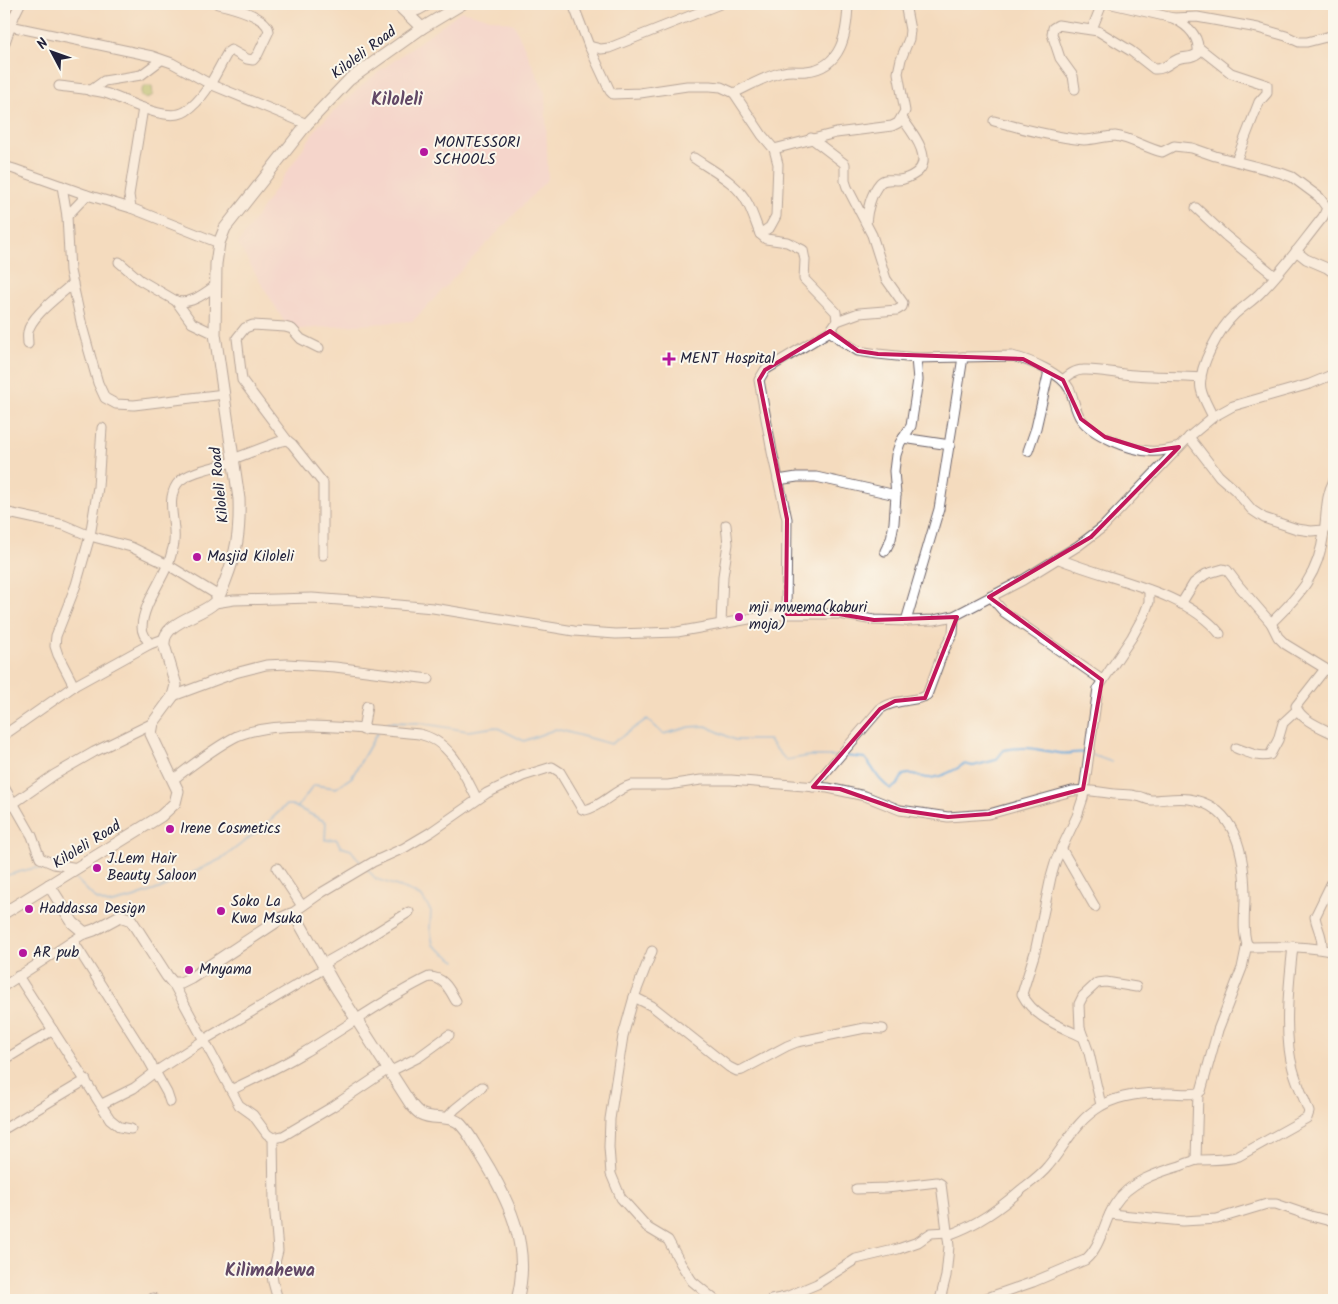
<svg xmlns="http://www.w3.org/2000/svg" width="1338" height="1304" font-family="Kalam,sans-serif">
	<rect width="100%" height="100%" fill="#fbf7ec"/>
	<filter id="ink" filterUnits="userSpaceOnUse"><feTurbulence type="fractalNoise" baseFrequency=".02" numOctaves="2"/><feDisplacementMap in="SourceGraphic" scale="10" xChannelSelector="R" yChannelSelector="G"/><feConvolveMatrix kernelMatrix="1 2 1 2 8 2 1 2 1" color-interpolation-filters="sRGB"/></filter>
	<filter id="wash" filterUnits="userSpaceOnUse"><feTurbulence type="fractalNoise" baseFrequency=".0096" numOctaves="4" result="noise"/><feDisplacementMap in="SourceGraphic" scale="20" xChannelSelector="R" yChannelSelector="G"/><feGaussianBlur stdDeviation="1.12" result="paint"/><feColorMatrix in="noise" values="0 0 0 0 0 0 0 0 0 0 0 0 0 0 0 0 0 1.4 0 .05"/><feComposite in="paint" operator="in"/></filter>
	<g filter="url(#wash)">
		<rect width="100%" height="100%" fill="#f4dbbe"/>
		<!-- built -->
		<polygon fill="#f5cfdb" points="461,11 514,24 545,93 548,179 413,321 289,330 238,244 318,126 368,80"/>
		<!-- green -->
		<polygon fill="#abc46a" stroke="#667352" points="144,86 152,86 153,95 146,99 141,96 141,91"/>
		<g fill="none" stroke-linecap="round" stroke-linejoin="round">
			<!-- stream -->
			<g stroke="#68a9dc" stroke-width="2">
				<polyline points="384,727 390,722 420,723 468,731 496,727 524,741 556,729 611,744 647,719 663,734 690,727 706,726 735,740 768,740 786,760 809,756 836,756"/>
				<polyline points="1093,755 1112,762"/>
				<path d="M844 756 865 758C876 771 875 778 891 789L898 784 903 775C917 771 920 779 930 778 941 777 956 770 964 764L973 766 996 760 1004 750C1026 745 1038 750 1059 753 1068 755 1077 751 1086 753"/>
				<polyline points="297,808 314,785 336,788 352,777 377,733"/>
				<polyline points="367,869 376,879 406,889 422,897 431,911 430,927 433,945 456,961"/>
				<polyline points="4,876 34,868 55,870"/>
				<polyline points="75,878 96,899 108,904 133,898 161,888 223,858 263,827 286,805 292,805 326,822 325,840 336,839 341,847 351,850 362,864"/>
			</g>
		</g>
	</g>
	<g filter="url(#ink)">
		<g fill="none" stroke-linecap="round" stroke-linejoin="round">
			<defs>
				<g id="minor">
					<polyline points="573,4 589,46 610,91 613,94 640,93 687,86 710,86 721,87 734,93 762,135 774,149 778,164 776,216 770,227 760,234"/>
					<polyline points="408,14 419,10 430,4"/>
					<polyline points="1173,18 1197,17 1258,28 1286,36 1299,42 1307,42 1334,35"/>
					<polyline points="10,26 152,56 172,63 210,84 307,124"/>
					<polyline points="1092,29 1102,4"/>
					<polyline points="4,45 15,14 20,4"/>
					<polyline points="589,46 601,49 609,48 720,4"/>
					<polyline points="1198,47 1231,73 1267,85 1267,93 1259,102 1236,161"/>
					<path d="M59 86C74 88 90 89 105 93 125 99 166 124 186 111 207 97 216 72 228 52L231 50 247 59 253 60 258 54 269 31C267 16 231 7 218 4"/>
					<path d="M1075 89 1073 76 1060 58 1052 34 1053 28 1058 25 1098 31 1131 51 1154 69C1164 70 1169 63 1178 59 1185 56 1191 59 1198 53 1200 36 1187 25 1173 18L1112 4"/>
					<polyline points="90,91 104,81 141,75 161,60"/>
					<path d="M734 93C751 85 765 76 783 72 791 70 799 72 806 71 842 68 847 33 848 4"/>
					<path d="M994 121C1024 129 1054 137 1084 140 1095 140 1105 136 1115 136 1131 138 1146 148 1162 152L1174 146 1192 148 1215 156 1281 173 1292 177 1319 197 1327 208 1323 217C1303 242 1284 269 1262 291 1254 300 1244 306 1235 314 1220 328 1197 368 1201 389 1203 399 1209 408 1213 417"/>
					<polyline points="811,138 845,164 845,181 847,187 872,235 886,279 903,303 902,307 897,310 859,313 837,321"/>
					<polyline points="774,149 836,133 892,126 898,123 905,111 898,73 901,59 909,39 910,30 905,4"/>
					<path d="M694 158C713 171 738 183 748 204 753 214 756 224 760 234L766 239 787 242 803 250 805 260 804 279 836 312 837 321 830 331 765 370 759 380 772 452 787 519 786 614"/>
					<polyline points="4,166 14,169 87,195 131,208 219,243"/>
					<polyline points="62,186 67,216 70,271 82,326 98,383 105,398 116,404 134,405 224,394"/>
					<polyline points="131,208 129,195 143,108"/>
					<polyline points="1196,208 1226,236 1275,276"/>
					<polyline points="67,216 87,195"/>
					<path d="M866 223C867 211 871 193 880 183 885 178 892 180 898 180 904 180 912 176 916 173 935 159 911 131 902 118"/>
					<polyline points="1296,251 1306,259 1327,268 1334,273"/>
					<polyline points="119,262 140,280 176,301 192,323 215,334"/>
					<path d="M176 301C190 305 204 294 215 286"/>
					<path d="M830 331 842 341 858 351 878 354 916 358 1012 356C1029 360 1062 373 1070 390 1074 399 1075 411 1081 419 1092 435 1130 450 1149 451 1159 452 1169 450 1179 447"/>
					<path d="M28 344C28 340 27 335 28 332 31 315 61 295 73 283"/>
					<path d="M1063 380C1069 375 1075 370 1083 370 1100 369 1117 374 1134 375 1156 377 1178 376 1201 378"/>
					<polyline points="1189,437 1219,476 1235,490 1252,510 1264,518 1297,529 1311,531 1324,530"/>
					<polyline points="903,438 950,445"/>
					<polyline points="287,440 242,380 237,338 245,328 253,325 285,327 292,329 301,339 319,348"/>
					<polyline points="1028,451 1036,428 1049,371"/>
					<polyline points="233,459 278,442 287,440 292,444 323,483 323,555"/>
					<polyline points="778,480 797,477 816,477 896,495"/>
					<polyline points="4,512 64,525 90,536 131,547 168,565 219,596"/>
					<polyline points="885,551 891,539 894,523 896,495 894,471 896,455 900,443 911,426 918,380 916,358"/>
					<path d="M1057 558C1108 580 1185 590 1220 634"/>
					<polyline points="991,596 997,604 1004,612 1102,680"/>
					<polyline points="215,603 234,600 312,598 353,601 433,608 574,631 616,634 677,632 749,619 786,614 839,614 874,620 906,621 934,620 954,616 1023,580 1078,546 1103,527 1189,437 1213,417 1233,406 1310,384 1334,374"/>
					<polyline points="1181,604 1194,583 1206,574 1223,569 1227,570 1239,586 1271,623 1278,637 1285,644 1334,674"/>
					<polyline points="906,621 939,509 963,357"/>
					<path d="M1271 623C1300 595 1319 574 1324 532 1327 514 1325 497 1334 480"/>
					<polyline points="721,624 723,576 728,544 726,525"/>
					<path d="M150 644C146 639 142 633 142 627 143 606 159 585 167 566 170 561 171 554 173 548 179 527 164 503 177 484 185 472 219 466 233 462"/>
					<path d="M1325 669 1296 706C1300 720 1322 728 1334 734"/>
					<polyline points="74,686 58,655 55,646 56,636 76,585 90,536 98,487 102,428"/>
					<polyline points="173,696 235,673 266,665 287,664 335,667 429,679"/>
					<polyline points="363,730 367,706"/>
					<polyline points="4,735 74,686 150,644 164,639"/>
					<path d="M1236 748C1247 752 1258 758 1270 755L1278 740 1283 723 1297 710"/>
					<path d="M174 779C192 765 217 746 237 736 282 717 369 730 419 734 451 741 463 772 477 799"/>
					<polyline points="4,787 32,836 40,858 54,864 78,868"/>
					<path d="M813 787 880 709C896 698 918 702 927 695L943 652 953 633 954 616"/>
					<polyline points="4,810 54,775 94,752 153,723"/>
					<polyline points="1061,848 1095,907"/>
					<polyline points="277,868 302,906"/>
					<path d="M291 914 321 893 373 862 404 848 431 832 487 793 523 776 552 767 560 772 582 809 585 810C603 806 614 790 631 785H668L701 780H731L828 788 865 796 900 810 948 817 989 814 1072 791C1087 789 1099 792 1114 794 1121 795 1129 794 1136 796 1142 796 1146 800 1151 800 1164 800 1176 797 1189 799 1238 806 1245 858 1245 898 1245 913 1242 930 1247 944L1251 947C1279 947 1307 945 1334 952"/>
					<polyline points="73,941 148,1059 167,1093 170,1102"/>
					<path d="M1322 949C1323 935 1317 929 1315 917L1334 878"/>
					<polyline points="652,951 634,997 623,1036 610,1119 609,1147 611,1174 621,1198 648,1228 668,1240 681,1264 692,1281 715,1300"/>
					<polyline points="323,964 353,947 409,912"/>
					<polyline points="18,976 110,1119 120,1127 131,1129"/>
					<polyline points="173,983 239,1105 253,1115 267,1134 273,1138 283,1136 332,1107 387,1070"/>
					<polyline points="4,986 85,933"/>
					<polyline points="634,997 652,1006 729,1067 737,1071 742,1070 787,1046 797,1042 865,1028 883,1029"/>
					<path d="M1083 1037C1060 1026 1034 1018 1022 994L1035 952 1051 877 1056 860 1077 816 1083 798 1098 688 1132 637 1144 615 1149 602V590"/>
					<polyline points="4,1060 53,1030"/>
					<polyline points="389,1072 419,1057 449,1035"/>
					<path d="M231 1090C256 1078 280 1067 303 1053 346 1028 385 998 429 977 444 977 449 989 456 1001"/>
					<polyline points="102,1104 134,1088 155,1072 204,1040 325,968"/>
					<polyline points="1101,1105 1089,1053 1080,1028 1079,1004 1083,996 1097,983 1106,982 1136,987"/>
					<polyline points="447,1118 455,1109 482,1087"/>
					<polyline points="4,1129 86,1080"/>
					<polyline points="273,1138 274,1202 278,1251 272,1275 273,1282 278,1300"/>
					<polyline points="1196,1160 1198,1093"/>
					<polyline points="856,1189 887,1188 937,1182 941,1184 949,1246 946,1276 940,1300"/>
					<polyline points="1110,1214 1183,1221 1217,1219 1267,1204 1276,1204 1311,1216 1334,1222"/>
					<path d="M948 1235C977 1225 999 1209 1022 1189 1031 1182 1041 1175 1048 1166 1066 1145 1075 1121 1101 1106 1120 1094 1146 1093 1168 1093 1178 1093 1189 1095 1198 1093L1201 1091 1218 1030 1242 968 1247 944"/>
					<polyline points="153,1298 154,1300"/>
					<polyline points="771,1300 786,1297 817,1284 856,1259 898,1249 918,1242 931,1233 948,1232"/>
					<path d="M981 1300 1033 1282 1085 1260C1102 1246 1103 1222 1115 1204 1129 1182 1156 1173 1180 1166 1185 1164 1192 1161 1198 1160 1213 1159 1225 1161 1239 1156L1307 1118 1309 1112C1304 1098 1297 1084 1293 1069 1283 1034 1289 983 1293 946"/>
				</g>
				<g id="major">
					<polyline points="397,4 422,28"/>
					<path d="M49 885 73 923 85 933 94 930 120 916 131 920 167 976 173 983H181L191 978 282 918 291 914 296 917 335 986 410 1103C413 1107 416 1111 421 1114 432 1120 447 1115 458 1122 467 1129 474 1144 480 1153 508 1198 532 1246 517 1300"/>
					<path d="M4 913 161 816 175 803 178 791 151 734 153 723 173 696 176 685 164 645C162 622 201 616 214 603 220 597 222 589 225 582 237 551 240 533 239 499L215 334 216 264 219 243 225 228 307 124 349 80 422 28 462 4"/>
				</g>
			</defs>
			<!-- minor casing -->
			<use href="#minor" stroke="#6c6369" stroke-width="11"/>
			<!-- major casing -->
			<use href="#major" stroke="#6c6369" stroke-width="13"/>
			<!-- minor -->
			<use href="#minor" stroke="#fff" stroke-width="9"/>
			<!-- major -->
			<use href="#major" stroke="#fff" stroke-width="11"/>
		</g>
	</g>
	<!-- marked area -->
	<path d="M0 0H1338V1304H0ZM830 331 858 351 878 354 1023 359 1063 380 1081 419 1105 437 1150 451 1179 447 1091 537 989 597 1102 680 1083 789 989 814 948 817 900 810 840 789 813 787 880 709 895 701 925 698 957 617 874 620 839 614H786L787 519 759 380 765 370Z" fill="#f4dbbe" fill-opacity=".55" fill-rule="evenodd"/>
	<path fill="none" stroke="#c2185b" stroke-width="4" stroke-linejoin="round" d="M830 331 858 351 878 354 1023 359 1063 380 1081 419 1105 437 1150 451 1179 447 1091 537 989 597 1102 680 1083 789 989 814 948 817 900 810 840 789 813 787 880 709 895 701 925 698 957 617 874 620 839 614H786L787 519 759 380 765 370Z"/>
	<!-- markers -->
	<g fill="#b5179e" stroke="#fbf7ec" stroke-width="2">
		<circle cx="424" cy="152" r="5"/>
		<path d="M666.5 351.5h5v5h5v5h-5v5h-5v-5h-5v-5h5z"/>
		<circle cx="197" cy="557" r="5"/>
		<circle cx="739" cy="617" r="5"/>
		<circle cx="170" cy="829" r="5"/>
		<circle cx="97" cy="868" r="5"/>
		<circle cx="29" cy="909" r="5"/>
		<circle cx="221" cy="911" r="5"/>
		<circle cx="23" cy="953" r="5"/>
		<circle cx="189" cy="970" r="5"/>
	</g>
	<g text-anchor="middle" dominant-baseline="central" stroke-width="4" stroke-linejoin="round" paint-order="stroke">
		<!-- street labels -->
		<g font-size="15" fill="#22223b" stroke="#fbf7ec">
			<text transform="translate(364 53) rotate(-37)">Kiloleli Road</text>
			<text transform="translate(220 485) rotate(-96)">Kiloleli Road</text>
			<text transform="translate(87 845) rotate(-32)">Kiloleli Road</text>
		</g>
		<!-- poi labels -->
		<g font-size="15" fill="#22223b" stroke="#fbf7ec" text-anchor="start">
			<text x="434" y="143">MONTESSORI<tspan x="434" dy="17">SCHOOLS</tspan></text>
			<text x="680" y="359">MENT Hospital</text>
			<text x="207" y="557">Masjid Kiloleli</text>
			<text x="749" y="608">mji mwema(kaburi<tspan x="749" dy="17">moja)</tspan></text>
			<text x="180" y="829">Irene Cosmetics</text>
			<text x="107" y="859">J.Lem Hair<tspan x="107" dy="17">Beauty Saloon</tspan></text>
			<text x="231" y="902">Soko La<tspan x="231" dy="17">Kwa Msuka</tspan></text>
			<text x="39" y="909">Haddassa Design</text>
			<text x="33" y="953">AR pub</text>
			<text x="199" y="970">Mnyama</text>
		</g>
		<!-- quarter labels -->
		<g font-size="18" font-weight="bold" fill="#624866" stroke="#fbf7ec">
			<text x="397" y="100">Kiloleli</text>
			<text x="270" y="1271">Kilimahewa</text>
		</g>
	</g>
	<!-- margin -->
	<rect width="1338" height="1304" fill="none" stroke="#fbf7ec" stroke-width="20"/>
	<!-- north arrow -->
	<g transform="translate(52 52) rotate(311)" stroke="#fbf7ec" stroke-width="4" paint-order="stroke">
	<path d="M0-4L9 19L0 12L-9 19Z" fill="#22223b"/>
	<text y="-8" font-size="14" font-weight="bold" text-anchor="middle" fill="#22223b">N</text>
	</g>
</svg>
